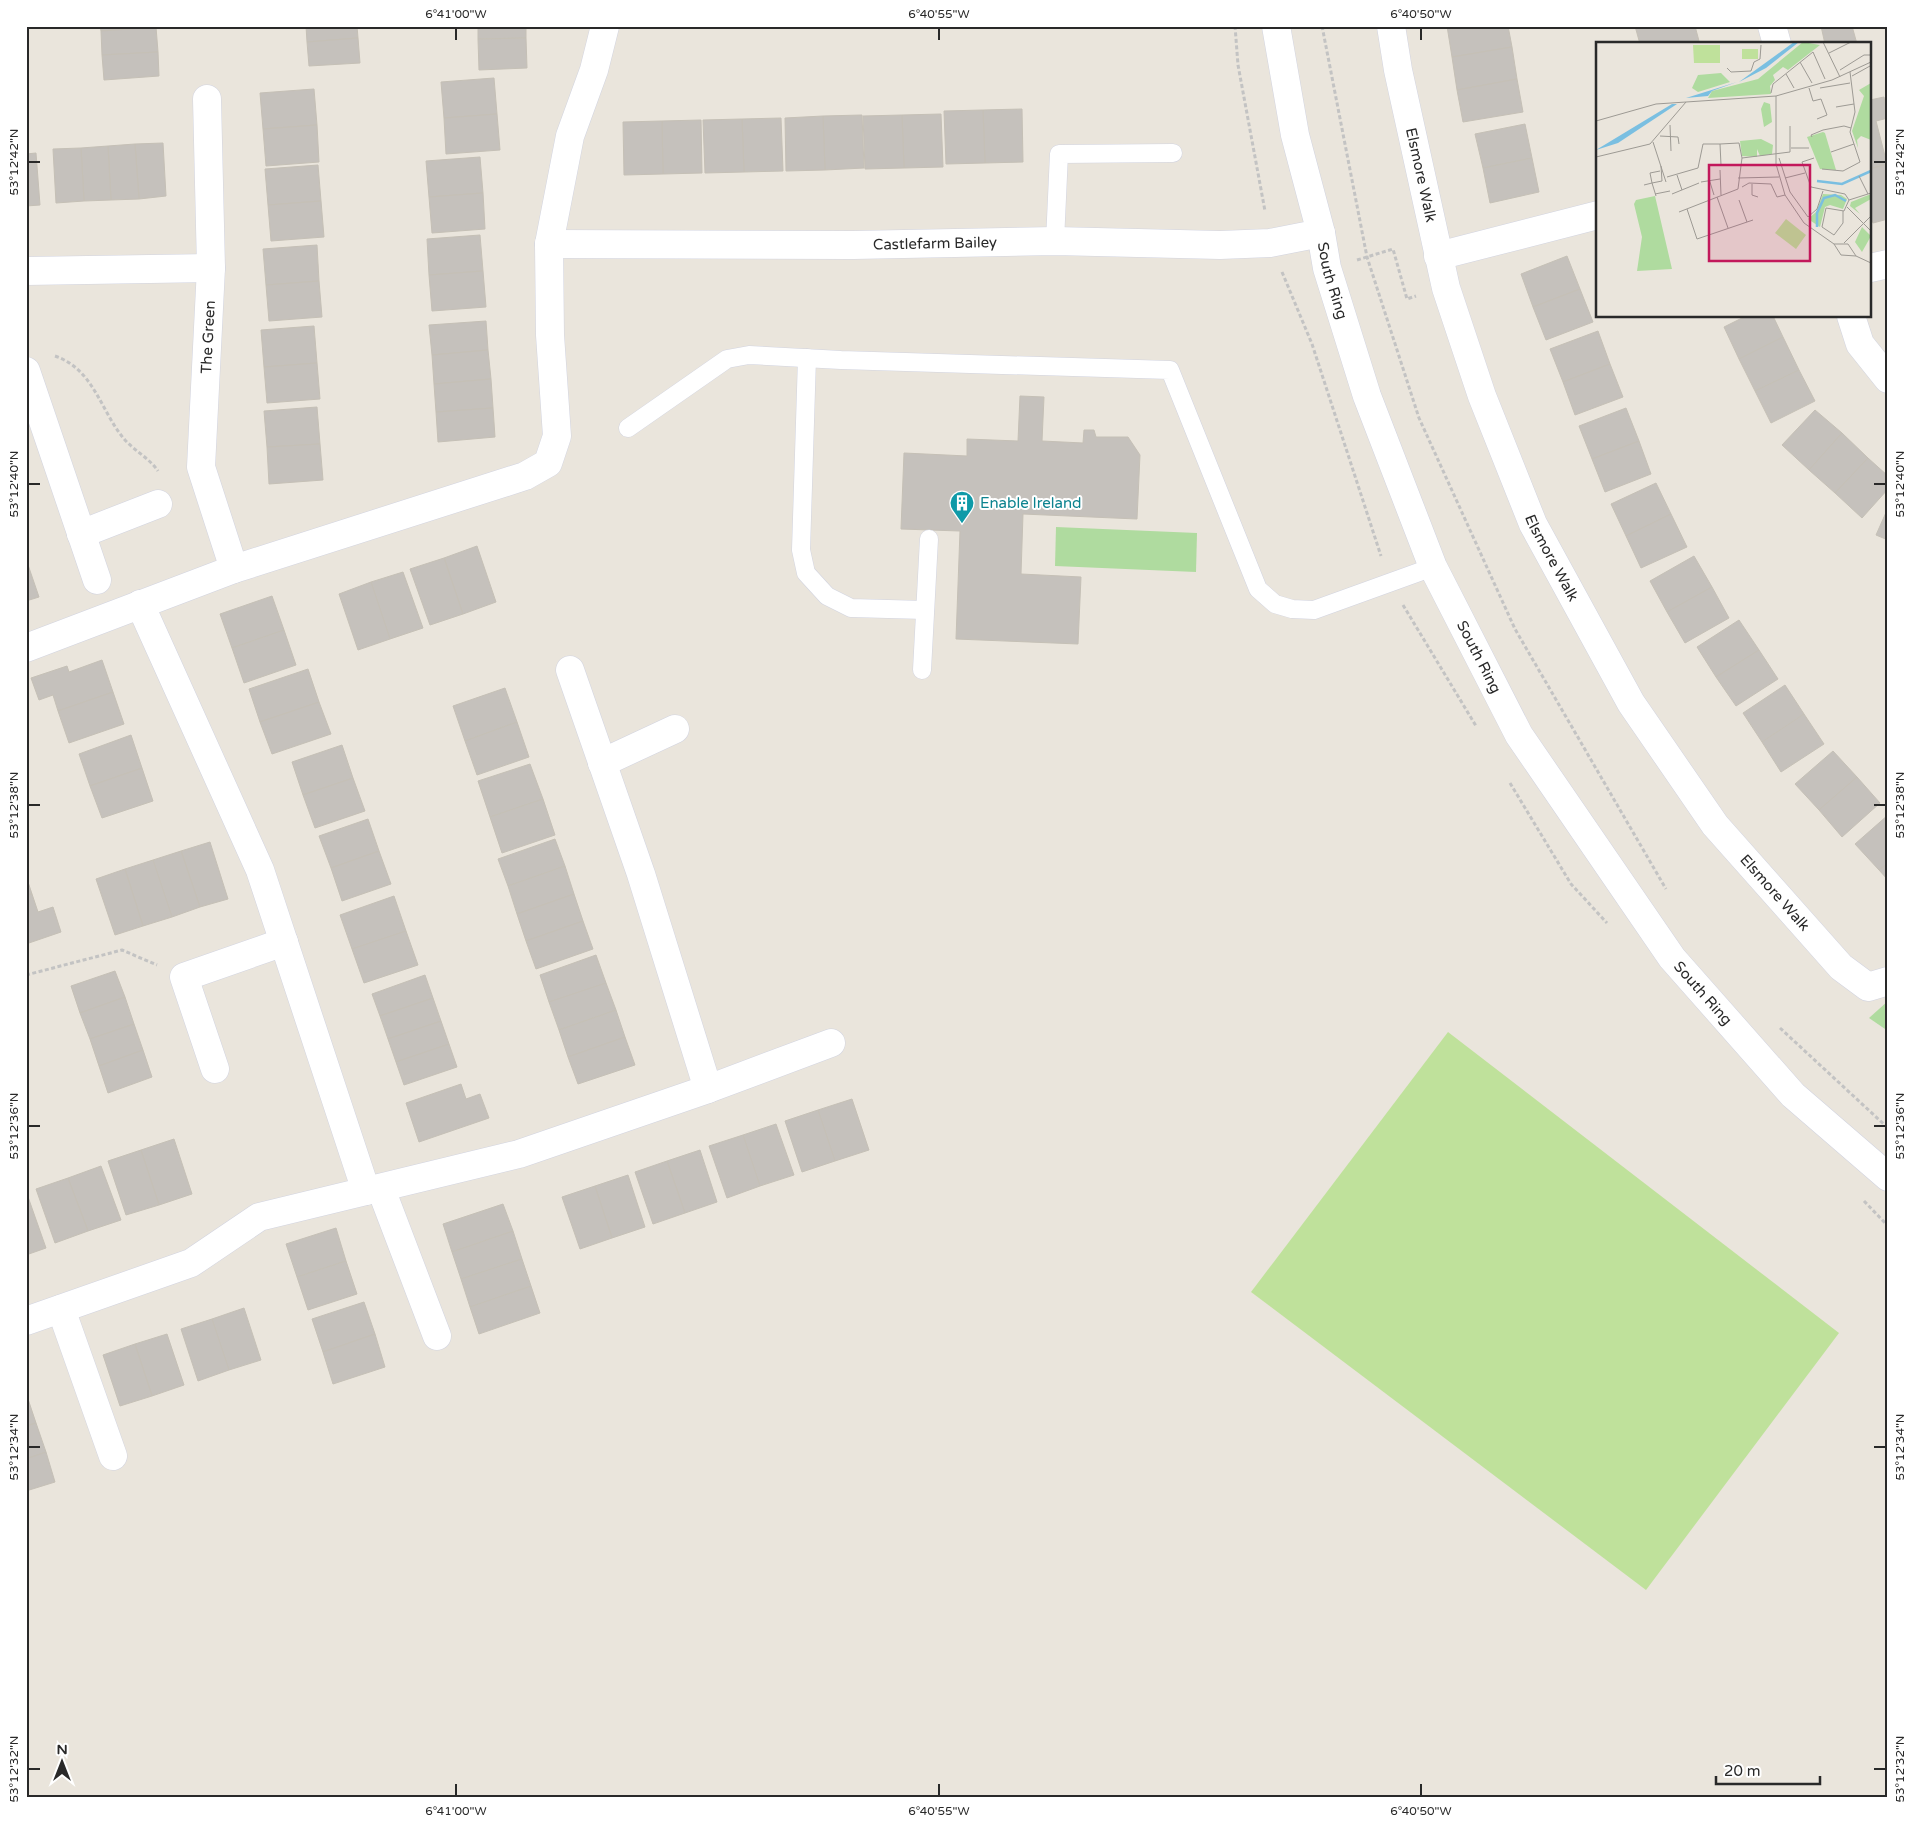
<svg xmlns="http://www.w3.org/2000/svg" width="1914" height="1824" font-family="'Varela Round',sans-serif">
	<rect width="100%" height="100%" fill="#eae5dc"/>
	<!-- green -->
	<g fill="#afdb9f">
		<polygon points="1056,527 1197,533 1196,572 1055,566"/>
		<polygon points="1888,1001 1888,1031 1869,1018"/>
	</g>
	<!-- pitch -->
	<polygon fill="#bfe19b" points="1448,1032 1839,1333 1646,1590 1251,1292"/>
	<!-- building -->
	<g fill="#c5c1bc" stroke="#c5c0b6">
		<polygon points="100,26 156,26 156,27 101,31"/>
		<polygon points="306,26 357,26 358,38 307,42"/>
		<polygon points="478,26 526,26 526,38 478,39"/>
		<polygon points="1447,26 1508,26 1512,47 1452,57"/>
		<polygon points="1635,26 1695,26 1699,41 1688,44 1640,44"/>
		<polygon points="1821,26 1852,26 1857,44 1825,44"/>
		<polygon points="156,27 158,52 102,55 101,31"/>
		<polygon points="358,38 360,63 309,66 307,42"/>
		<polygon points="526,38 527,68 479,70 478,39"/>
		<polygon points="1512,47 1517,79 1457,90 1452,57"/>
		<polygon points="158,52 159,76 104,80 102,55"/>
		<polygon points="494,78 497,114 444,118 441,82"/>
		<polygon points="1517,79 1523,112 1463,122 1457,90"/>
		<polygon points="314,89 317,125 263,129 260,93"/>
		<polygon points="1884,97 1888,118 1876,121 1887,164 1870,169 1870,100"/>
		<polygon points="1022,109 1023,162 985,163 983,110"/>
		<polygon points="983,110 985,163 946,164 944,111"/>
		<polygon points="497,114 500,150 446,154 444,118"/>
		<polygon points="941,114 943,167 904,168 902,115"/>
		<polygon points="862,115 864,168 825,170 823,116"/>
		<polygon points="902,115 904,168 865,169 863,116"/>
		<polygon points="823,116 825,170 786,171 785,118"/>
		<polygon points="781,118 783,171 744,172 742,119"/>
		<polygon points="742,119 744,172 705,173 703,120"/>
		<polygon points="701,120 702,173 663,174 662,121"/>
		<polygon points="662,121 663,174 624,175 623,122"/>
		<polygon points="1525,124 1532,158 1483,168 1475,134"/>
		<polygon points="317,125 319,162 266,166 263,129"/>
		<polygon points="163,143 166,196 139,199 135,144"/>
		<polygon points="135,144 139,199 111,200 108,146"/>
		<polygon points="108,146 111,200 84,201 81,148"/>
		<polygon points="81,148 84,201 56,203 53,149"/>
		<polygon points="36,153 40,205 26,206 26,154"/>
		<polygon points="480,157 483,193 429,197 426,161"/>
		<polygon points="1532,158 1539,192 1490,203 1483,168"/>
		<polygon points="1887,164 1888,219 1873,223 1870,214 1870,169"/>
		<polygon points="318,165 321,201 268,205 265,169"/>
		<polygon points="483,193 485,229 432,233 429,197"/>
		<polygon points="321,201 324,237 271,241 268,205"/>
		<polygon points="480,235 483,271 429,275 427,239"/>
		<polygon points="317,245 319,281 266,285 263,249"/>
		<polygon points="1567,256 1580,289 1533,307 1521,274"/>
		<polygon points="483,271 486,307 432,311 429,275"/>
		<polygon points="319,281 322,317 269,321 266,285"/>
		<polygon points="1580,289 1593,322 1546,340 1533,307"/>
		<polygon points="1746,316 1773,316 1783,337 1739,359 1724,327"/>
		<polygon points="486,321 488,350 432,355 429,325"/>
		<polygon points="314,326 317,363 264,367 261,330"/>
		<polygon points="1598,331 1610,364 1563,382 1550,349"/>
		<polygon points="1783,337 1799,370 1755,391 1739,359"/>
		<polygon points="488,350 491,379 434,384 432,355"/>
		<polygon points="317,363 320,399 267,403 264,367"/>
		<polygon points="1610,364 1623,397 1575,415 1563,382"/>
		<polygon points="1799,370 1815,401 1771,423 1755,391"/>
		<polygon points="491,379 493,408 436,412 434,384"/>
		<polygon points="1020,396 1044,397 1042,441 1083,443 1084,430 1094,430 1096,437 1128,437 1140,455 1137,519 1023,514 1021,574 1081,577 1078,644 956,639 960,531 901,529 904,453 967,456 967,439 1018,441"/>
		<polygon points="317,407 320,444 267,447 264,411"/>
		<polygon points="493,408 495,437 438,442 436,412"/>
		<polygon points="1626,408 1639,441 1592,459 1579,426"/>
		<polygon points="1815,410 1842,433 1809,470 1782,445"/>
		<polygon points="1842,433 1868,458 1835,493 1809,470"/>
		<polygon points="1639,441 1651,474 1605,492 1592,459"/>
		<polygon points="320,444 323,480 269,484 267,447"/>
		<polygon points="1868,458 1888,476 1888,489 1862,518 1835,493"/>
		<polygon points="1656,483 1671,514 1626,536 1611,504"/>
		<polygon points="1888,508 1888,540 1876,535"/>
		<polygon points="1671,514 1687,547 1641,568 1626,536"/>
		<polygon points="477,546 496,602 463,614 444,558"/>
		<polygon points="1694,556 1712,587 1667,612 1650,581"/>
		<polygon points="444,558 463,614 430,625 410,569"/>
		<polygon points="26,559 39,597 26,601"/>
		<polygon points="403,572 423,628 390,639 371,582"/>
		<polygon points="371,582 390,639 358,650 339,594"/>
		<polygon points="1712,587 1729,618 1685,643 1667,612"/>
		<polygon points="272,596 284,630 232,648 220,614"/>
		<polygon points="1739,620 1759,650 1716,677 1697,647"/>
		<polygon points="284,630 296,665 244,683 232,648"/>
		<polygon points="1759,650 1778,679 1736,706 1716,677"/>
		<polygon points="102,660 113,692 58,711 53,695 39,700 31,678 67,666 69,672"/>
		<polygon points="308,669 319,702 260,722 249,689"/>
		<polygon points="1785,685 1804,714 1762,742 1743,713"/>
		<polygon points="505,688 517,722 465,741 453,706"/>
		<polygon points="113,692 124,724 69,743 58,711"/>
		<polygon points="319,702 331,734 272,754 260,722"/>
		<polygon points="1804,714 1824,744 1781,772 1762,742"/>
		<polygon points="517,722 529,757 477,775 465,741"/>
		<polygon points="131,735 142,768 90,786 79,754"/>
		<polygon points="342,745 353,778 303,795 292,762"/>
		<polygon points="1833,751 1857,777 1819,810 1795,784"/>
		<polygon points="530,764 543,799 490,817 478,781"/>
		<polygon points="142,768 153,801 102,818 90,786"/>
		<polygon points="1857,777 1880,803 1842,837 1819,810"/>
		<polygon points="353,778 365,811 315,828 303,795"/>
		<polygon points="543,799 555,835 502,853 490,817"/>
		<polygon points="1888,815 1888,863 1879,870 1855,844"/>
		<polygon points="368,819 379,851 331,868 319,836"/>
		<polygon points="555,839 565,866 508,886 498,859"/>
		<polygon points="210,842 228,899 200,907 181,851"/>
		<polygon points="181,851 200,907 172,917 153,860"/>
		<polygon points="379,851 391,884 342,901 331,868"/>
		<polygon points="153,860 172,917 143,926 125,869"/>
		<polygon points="1888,863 1888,880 1879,870"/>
		<polygon points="565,866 574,894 517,914 508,886"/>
		<polygon points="125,869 143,926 115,935 96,879"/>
		<polygon points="26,876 32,894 26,895"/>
		<polygon points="32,894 38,912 53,907 61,932 26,944 26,895"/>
		<polygon points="574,894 583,921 526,941 517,914"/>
		<polygon points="394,896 406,931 352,949 340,915"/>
		<polygon points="583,921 593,949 536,969 526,941"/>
		<polygon points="406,931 418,965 364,983 352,949"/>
		<polygon points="596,955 606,983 549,1002 540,975"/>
		<polygon points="115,971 125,997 80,1013 71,986"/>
		<polygon points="425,975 433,998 380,1016 372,994"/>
		<polygon points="606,983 616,1010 559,1030 549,1002"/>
		<polygon points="125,997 134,1024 90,1039 80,1013"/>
		<polygon points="433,998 441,1021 388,1039 380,1016"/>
		<polygon points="616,1010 625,1037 568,1057 559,1030"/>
		<polygon points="441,1021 449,1044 396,1062 388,1039"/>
		<polygon points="134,1024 143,1050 99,1066 90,1039"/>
		<polygon points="625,1037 635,1065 578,1084 568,1057"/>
		<polygon points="449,1044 457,1067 404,1085 396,1062"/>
		<polygon points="143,1050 152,1077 108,1093 99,1066"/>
		<polygon points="461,1084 466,1099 480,1094 489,1118 419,1142 406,1103"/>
		<polygon points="852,1099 869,1150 835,1161 818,1110"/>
		<polygon points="818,1110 835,1161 802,1172 785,1121"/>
		<polygon points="776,1124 794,1175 760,1186 743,1135"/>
		<polygon points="743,1135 760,1186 727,1198 709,1146"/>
		<polygon points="174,1139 192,1194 159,1205 141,1150"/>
		<polygon points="141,1150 159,1205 126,1215 108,1161"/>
		<polygon points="700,1150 717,1202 685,1213 667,1161"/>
		<polygon points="667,1161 685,1213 653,1224 635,1172"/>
		<polygon points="101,1166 121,1220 88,1231 68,1178"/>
		<polygon points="628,1175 645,1227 612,1238 595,1186"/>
		<polygon points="68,1178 88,1231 55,1243 36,1189"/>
		<polygon points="595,1186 612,1238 580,1249 562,1197"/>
		<polygon points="27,1194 46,1248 26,1255 26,1195"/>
		<polygon points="503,1204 513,1231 452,1252 443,1224"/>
		<polygon points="336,1228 346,1261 297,1277 286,1244"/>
		<polygon points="513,1231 522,1259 461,1279 452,1252"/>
		<polygon points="522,1259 531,1286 470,1307 461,1279"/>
		<polygon points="346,1261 357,1294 308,1310 297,1277"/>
		<polygon points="531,1286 540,1313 479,1334 470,1307"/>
		<polygon points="364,1302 375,1334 323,1352 312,1319"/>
		<polygon points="244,1308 261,1360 229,1370 212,1319"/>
		<polygon points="212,1319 229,1370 198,1381 181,1329"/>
		<polygon points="167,1334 184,1385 152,1396 135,1344"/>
		<polygon points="375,1334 385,1367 333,1384 323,1352"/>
		<polygon points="135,1344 152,1396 120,1406 103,1355"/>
		<polygon points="26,1393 36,1423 26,1426"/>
		<polygon points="36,1423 46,1452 26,1459 26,1426"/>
		<polygon points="46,1452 55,1482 26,1491 26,1459"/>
	</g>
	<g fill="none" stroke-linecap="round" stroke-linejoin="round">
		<defs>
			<g id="lane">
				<polyline points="1055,241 1059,154 1173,153"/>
				<polyline points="807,358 801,550 806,573 827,596 851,608 925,610"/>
				<polyline points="628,428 727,359 749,355 841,360 1170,370 1258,589 1275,604 1292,609 1314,610 1433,567"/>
				<polyline points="922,670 929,539"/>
			</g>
			<g id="street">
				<path id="s1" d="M1391 26 1398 70 1446 288 1482 396 1533 524 1631 703 1715 825 1841 967 1868 987 1888 981"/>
				<polyline points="1772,26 1777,44"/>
				<polyline points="207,99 211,268 201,467 234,569"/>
				<path id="s2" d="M549 244 853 245 1055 241 1220 245 1270 243 1321 233"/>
				<polyline points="1438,256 1598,215"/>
				<polyline points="1870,268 1888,264"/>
				<polyline points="26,271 211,268"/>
				<polyline points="1851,316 1860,344 1888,379"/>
				<polyline points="26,371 97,580"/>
				<polyline points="81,534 158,504"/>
				<polyline points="140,604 260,870 366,1191"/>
				<polyline points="26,648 234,569 525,476 548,463 557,436 550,335 549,244 570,136 594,70 605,26"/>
				<polyline points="570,670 641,874 708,1089"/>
				<polyline points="602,763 675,729"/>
				<polyline points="215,1069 184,977 284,942"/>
				<polyline points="381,1189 437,1336"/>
				<polyline points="61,1309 113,1456"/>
				<polyline points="26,1321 191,1263 259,1217 519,1154 708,1089 831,1043"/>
			</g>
			<g id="secondary">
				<path id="s3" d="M1276 26 1295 135 1321 233 1327 268 1367 396 1433 567 1519 735 1672 958 1793 1095 1888 1177"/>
			</g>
		</defs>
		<!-- lane casing -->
		<use href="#lane" stroke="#d2d4e0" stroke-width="19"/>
		<!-- street casing -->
		<use href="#street" stroke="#d2d4e0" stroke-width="29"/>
		<!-- secondary casing -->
		<use href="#secondary" stroke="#d2d4e0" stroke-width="29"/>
		<!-- path -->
		<g stroke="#c3c3c3" stroke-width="3" stroke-dasharray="4 2.5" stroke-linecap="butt">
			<polyline points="1235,26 1238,65 1265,211"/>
			<polyline points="1322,26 1367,257 1419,418 1515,629 1666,889"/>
			<polyline points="1357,260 1393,249 1407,299 1416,296"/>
			<polyline points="1282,272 1312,344 1381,556"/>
			<path d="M55 356C95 370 100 411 125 440 135 451 150 459 158 471"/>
			<polyline points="1403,605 1476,726"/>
			<polyline points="1510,783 1571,884 1607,923"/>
			<polyline points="26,975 122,950 157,965"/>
			<polyline points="1780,1028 1888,1128"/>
			<polyline points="1864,1201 1888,1226"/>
		</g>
		<!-- lane -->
		<use href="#lane" stroke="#fff" stroke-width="18"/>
		<!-- street -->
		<use href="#street" stroke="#fff" stroke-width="28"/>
		<!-- secondary -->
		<use href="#secondary" stroke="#fff" stroke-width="28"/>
	</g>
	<!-- ticks -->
	<path fill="none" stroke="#292929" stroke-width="2" d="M456 28V40M939 28V40M1421 28V40M28 162H40M1874 162H1886M28 484H40M1874 484H1886M28 805H40M1874 805H1886M28 1126H40M1874 1126H1886M28 1447H40M1874 1447H1886M28 1769H40M1874 1769H1886M456 1784V1796M939 1784V1796M1421 1784V1796"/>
	<!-- icons -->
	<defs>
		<symbol id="building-pin" viewBox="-11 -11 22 30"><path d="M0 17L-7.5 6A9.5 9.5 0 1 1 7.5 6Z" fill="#0f9aa8" stroke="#fff"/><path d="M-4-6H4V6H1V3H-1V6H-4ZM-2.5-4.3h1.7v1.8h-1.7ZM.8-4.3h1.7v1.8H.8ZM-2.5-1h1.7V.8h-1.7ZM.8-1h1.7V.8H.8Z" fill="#fff"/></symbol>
	</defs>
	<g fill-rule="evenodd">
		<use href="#building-pin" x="948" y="489" width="28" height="38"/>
	</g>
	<g text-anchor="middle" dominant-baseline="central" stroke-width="4" stroke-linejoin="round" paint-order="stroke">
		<!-- street labels -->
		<g font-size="15" fill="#292929" stroke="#fff">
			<text stroke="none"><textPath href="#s1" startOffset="152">Elsmore Walk</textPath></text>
			<text stroke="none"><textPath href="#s2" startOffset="386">Castlefarm Bailey</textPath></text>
			<text stroke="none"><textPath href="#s3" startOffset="261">South Ring</textPath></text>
			<text transform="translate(208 337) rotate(-87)">The Green</text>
			<text stroke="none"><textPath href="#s1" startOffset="558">Elsmore Walk</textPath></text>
			<text stroke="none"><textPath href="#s3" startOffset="666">South Ring</textPath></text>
			<text stroke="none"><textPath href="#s1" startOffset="962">Elsmore Walk</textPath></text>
			<text stroke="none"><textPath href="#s3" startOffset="1071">South Ring</textPath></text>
		</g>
		<!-- culture labels -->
		<g font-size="15" fill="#0d838f" stroke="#fff" text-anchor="start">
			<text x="980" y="503">Enable Ireland</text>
		</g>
	</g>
	<!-- overview -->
	<g transform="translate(1596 42)">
		<rect width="275" height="275" fill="#eae5dc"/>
		<path d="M207 0 224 3 192 28 187 25 177 33 179 38 174 44 175 52 112 56 116 49 162 37ZM125 31 134 40 102 50 96 46 102 33ZM275 41V98L265 94 261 98 262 106 256 89 268 54 263 48ZM168 60 174 62 176 80 168 85 165 67ZM227 90 229 91 240 128 224 127 211 95ZM165 97 177 103 176 112 164 114 161 107V115L146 114 144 99ZM227 152 245 153 251 157 247 167 234 163 229 165 224 185 212 177 220 170ZM275 152V157L259 166 264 172 254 164 255 160ZM59 154 76 227 41 229 46 195 38 162 40 158ZM266 185 275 194 266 210 259 200Z" fill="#afdb9f"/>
		<path d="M97 3H124V21H98ZM146 7H162V17H146ZM190 177 210 193 200 207 179 191Z" fill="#bfe19b"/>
		<path d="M198 0H203L170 26 143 40ZM141 40 116 49 112 54 90 56ZM76 62H81L22 101 0 108Z" fill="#7abfe1"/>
		<path fill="none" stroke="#7abfe1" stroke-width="2.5" d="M221 139 246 142 275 129M221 185V171L228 156 239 153 250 159"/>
		<path fill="none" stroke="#9d9a94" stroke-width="1" d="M227 0 244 35M233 11 255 0M204 20 216 41M131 26 135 30 155 29 158 20 164 17 165 3M244 28 268 13H275M190 32 198 46M256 34 274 24M213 46 217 59 225 57 231 73 221 77M224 46 254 41M175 51 177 42 217 10 229 37M180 54V122L189 153 208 181 238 202 245 213 260 214M240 65 258 62M0 79 60 62 180 54 236 38 275 20M74 83 75 109M64 94 82 95 83 102M216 95 215 93 227 88 248 84 255 86M57 100 70 140M195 106H213M235 110 258 102M0 115 54 102 90 60M183 116 194 150 212 175 221 167 227 149M218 116 206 120 215 145 249 152 253 158 248 169 230 166 226 185 238 193 247 181V169M125 123 124 102 143 101 146 116 194 110V84M226 127 247 129 264 120 254 90 259 70 254 30M124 128 125 153M64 129 54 131 56 141 66 139 65 124M81 133 86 148M263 134 272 152M71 135 102 126 107 102H124M142 136 183 135M189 136 209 131M113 137 118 153M105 140 124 137M156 142V153L162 155M48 143 56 141 60 154M146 145 153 141 175 142 181 155 189 153M59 152 74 149M76 152 103 141M121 155 132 186M143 158 151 180M253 158 275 151M251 165 275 189M91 167 101 197 157 178M83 170 142 147 146 116M248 201 275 174M238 202H252L260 214 275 221"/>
		<path fill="#c2185b" fill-opacity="0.15" stroke="#c2185b" stroke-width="2.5" d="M113 123H214V219H113Z"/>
		<rect width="275" height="275" fill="none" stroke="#292929" stroke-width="2.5"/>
	</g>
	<!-- border -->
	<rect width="1914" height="1824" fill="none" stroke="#ffffff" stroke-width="55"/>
	<!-- north arrow -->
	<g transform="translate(62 1762)" stroke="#ffffff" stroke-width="4" paint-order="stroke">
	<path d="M0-4L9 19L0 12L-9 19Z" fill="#292929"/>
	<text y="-8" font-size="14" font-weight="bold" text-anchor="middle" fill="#292929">N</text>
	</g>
	<!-- scale -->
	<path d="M1716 1776v8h104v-8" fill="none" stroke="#292929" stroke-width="2.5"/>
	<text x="1724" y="1776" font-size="15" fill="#292929" stroke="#ffffff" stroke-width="4" paint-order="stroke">20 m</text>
	<rect x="28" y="28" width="1858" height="1768" fill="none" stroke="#292929" stroke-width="2"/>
	<g font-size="12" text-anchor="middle" fill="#292929">
		<text x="456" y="18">6°41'00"W</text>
		<text x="939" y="18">6°40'55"W</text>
		<text x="1421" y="18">6°40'50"W</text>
		<text transform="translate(14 162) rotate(-90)" y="4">53°12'42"N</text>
		<text transform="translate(1900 162) rotate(-90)" y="4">53°12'42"N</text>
		<text transform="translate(14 484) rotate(-90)" y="4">53°12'40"N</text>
		<text transform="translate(1900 484) rotate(-90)" y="4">53°12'40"N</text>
		<text transform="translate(14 805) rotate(-90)" y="4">53°12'38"N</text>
		<text transform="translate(1900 805) rotate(-90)" y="4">53°12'38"N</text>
		<text transform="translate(14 1126) rotate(-90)" y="4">53°12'36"N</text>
		<text transform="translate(1900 1126) rotate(-90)" y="4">53°12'36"N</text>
		<text transform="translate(14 1447) rotate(-90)" y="4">53°12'34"N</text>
		<text transform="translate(1900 1447) rotate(-90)" y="4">53°12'34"N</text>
		<text transform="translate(14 1769) rotate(-90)" y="4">53°12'32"N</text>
		<text transform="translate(1900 1769) rotate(-90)" y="4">53°12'32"N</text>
		<text x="456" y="1815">6°41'00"W</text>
		<text x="939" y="1815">6°40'55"W</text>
		<text x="1421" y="1815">6°40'50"W</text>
	</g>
</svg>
